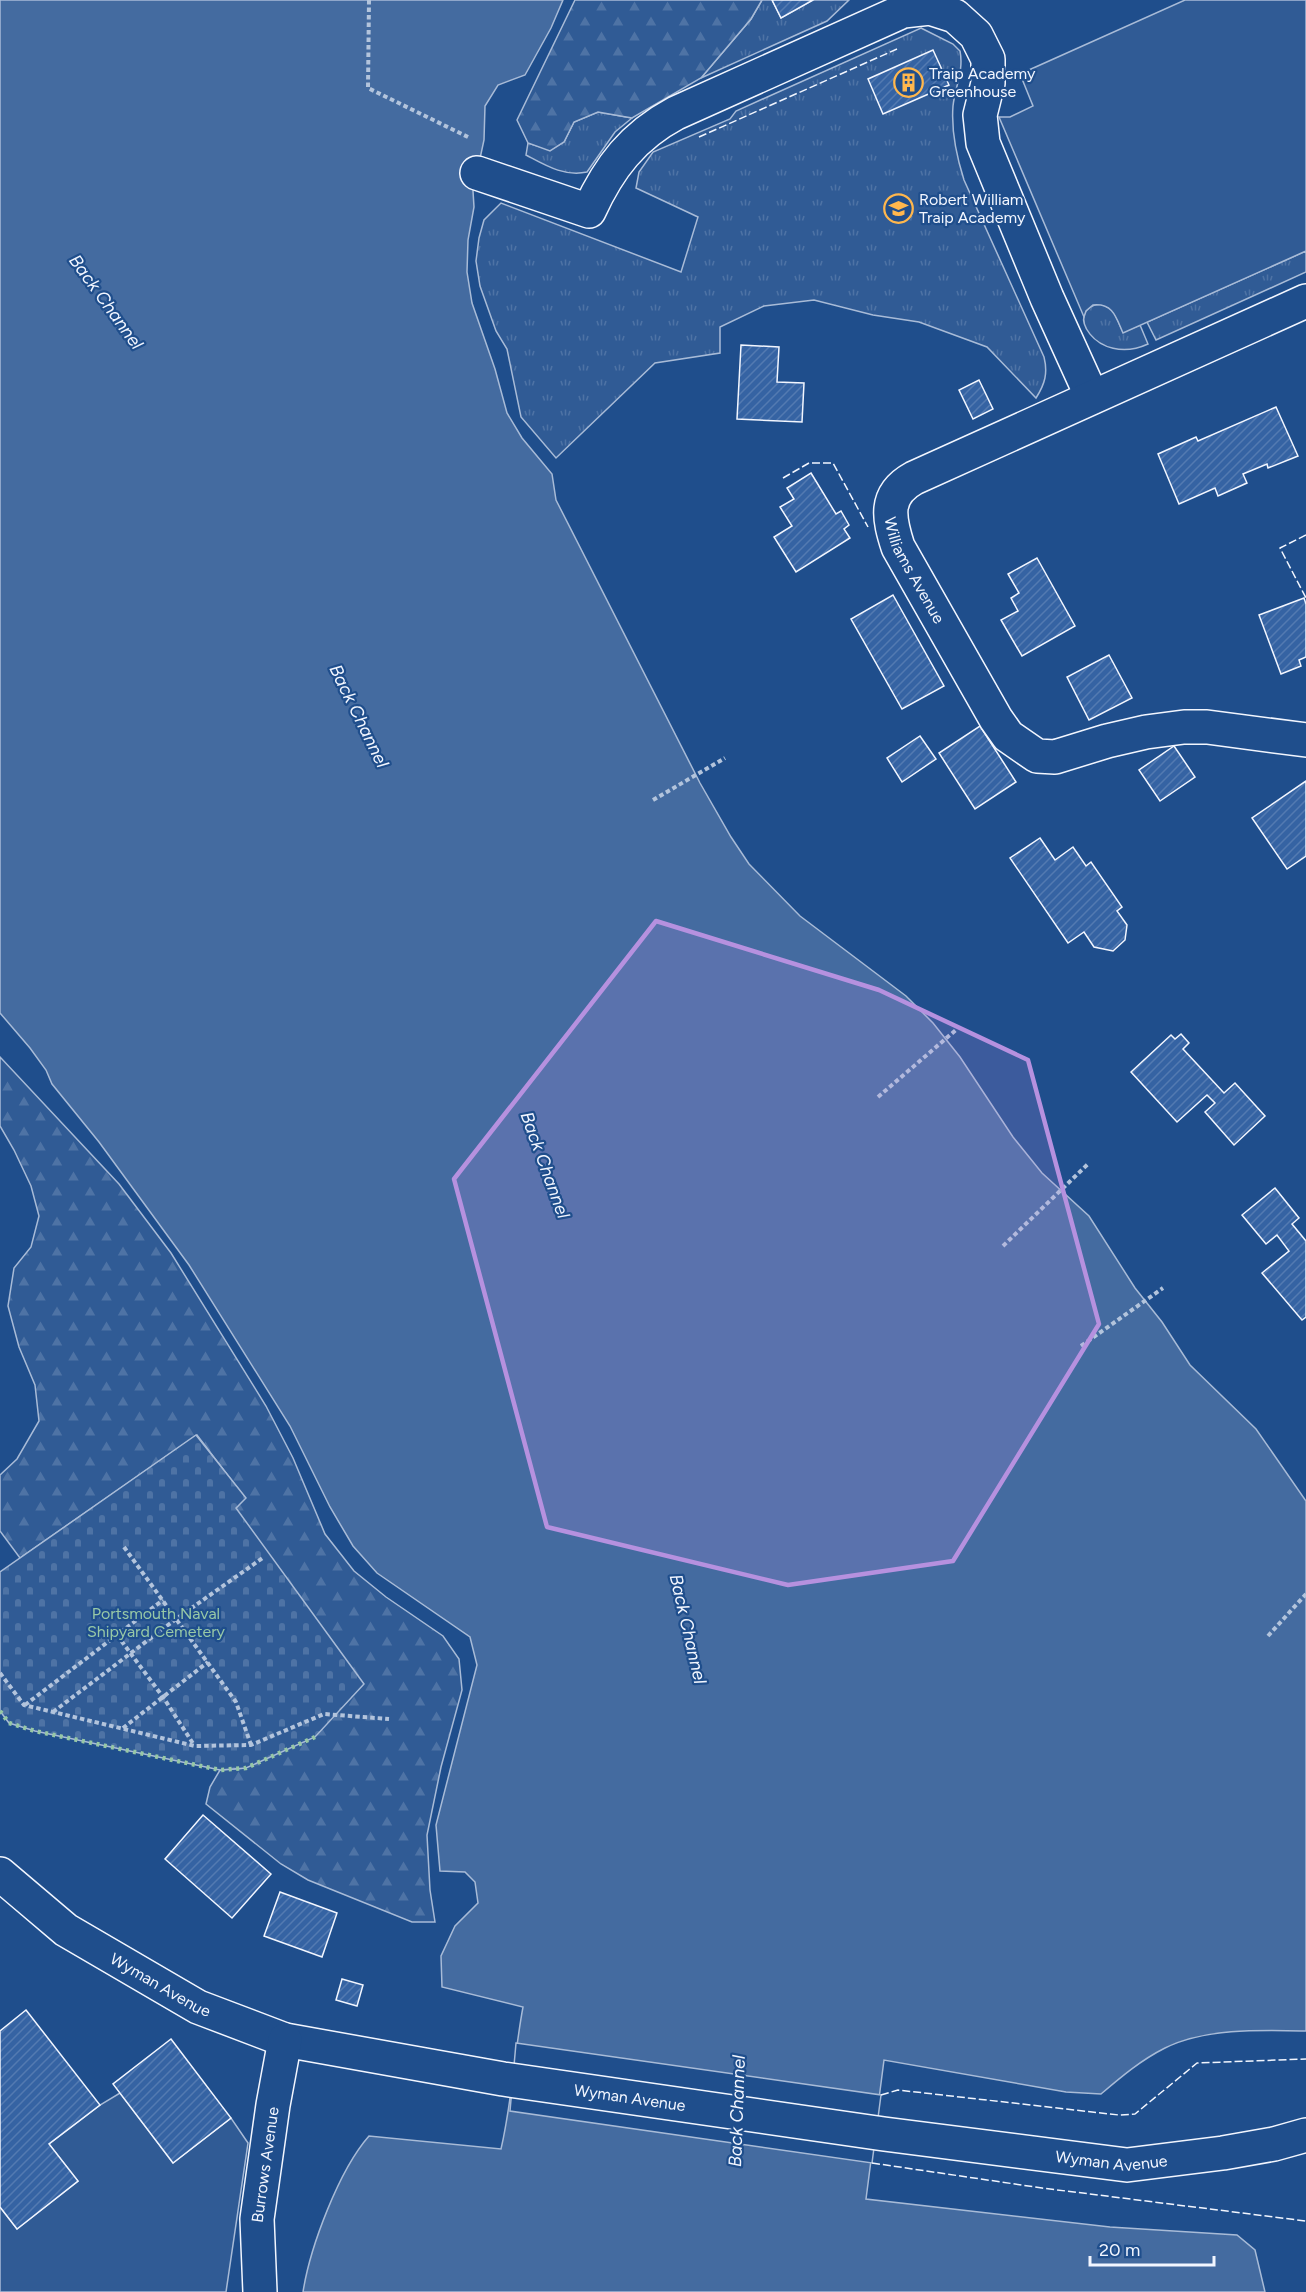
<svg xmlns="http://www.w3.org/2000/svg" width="1306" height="2292" font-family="Figtree,sans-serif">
	<defs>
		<pattern id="grass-tufts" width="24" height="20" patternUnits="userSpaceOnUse" patternTransform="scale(1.5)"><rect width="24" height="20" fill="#305b95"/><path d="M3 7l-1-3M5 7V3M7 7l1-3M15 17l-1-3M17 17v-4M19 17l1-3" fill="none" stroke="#4e73a5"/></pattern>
		<pattern id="forest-firs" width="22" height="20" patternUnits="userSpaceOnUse" patternTransform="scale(1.5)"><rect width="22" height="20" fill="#305b95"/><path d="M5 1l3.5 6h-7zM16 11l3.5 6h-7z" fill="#4e73a5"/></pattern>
		<pattern id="cemetery-stones" width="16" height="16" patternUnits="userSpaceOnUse" patternTransform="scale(1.5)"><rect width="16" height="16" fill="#305b95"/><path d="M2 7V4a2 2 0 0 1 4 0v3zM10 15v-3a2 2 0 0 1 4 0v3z" fill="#4e73a5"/></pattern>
		<pattern id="building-hatch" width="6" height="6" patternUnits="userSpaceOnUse" patternTransform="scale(1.5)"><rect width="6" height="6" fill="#3563a3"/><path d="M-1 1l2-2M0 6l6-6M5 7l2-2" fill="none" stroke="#537ab1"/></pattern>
	</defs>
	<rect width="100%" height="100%" fill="#1f4e8c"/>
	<!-- grass -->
	<g fill="url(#grass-tufts)" stroke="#a8bbd7" stroke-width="1.5">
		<polygon points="762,0 772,0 781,18 813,0 849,0 827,21 701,78 751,19"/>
		<path d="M921 28 953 44 960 51C964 71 955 87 953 106 951 132 956 155 964 180L1044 357C1048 373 1045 384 1036 398L987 347 919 322 873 315 814 300 764 306 720 327V353L655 363 556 458 521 417 507 349 496 331 480 286 476 261 479 238 484 220 501 203 681 272 698 217 636 188 639 172 653 152 730 119 736 111Z"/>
		<path d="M598 112 632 118 615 132 587 172C564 177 545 165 526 155L528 143 550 150 564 142 574 122Z"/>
		<polygon points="1306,251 1306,272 1156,340 1147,322"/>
		<path d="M1101 304 1113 310 1123 332 1140 325 1148 344C1096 368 1061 307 1101 304Z"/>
	</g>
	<!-- forest -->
	<g fill="url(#forest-firs)" stroke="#a8bbd7" stroke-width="1.5">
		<polygon points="575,0 762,0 751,19 701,78 632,118 598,112 574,122 564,142 550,151 528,143 517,120"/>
		<polygon points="0,1057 119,1184 171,1253 266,1406 293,1458 325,1534 354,1571 386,1597 443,1636 459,1659 462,1690 441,1767 427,1835 430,1890 435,1922 412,1922 308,1880 281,1864 206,1804 210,1787 220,1770 246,1768 236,1508 245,1498 197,1435 20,1558 0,1531 0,1475 17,1459 39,1421 35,1385 19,1347 8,1306 14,1268 31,1247 39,1216 31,1186 14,1150 0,1126"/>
	</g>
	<!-- cemetery -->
	<polygon fill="url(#cemetery-stones)" stroke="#a8bbd7" stroke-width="1.5" points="196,1435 246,1498 236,1508 364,1684 315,1737 246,1768 220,1770 35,1731 9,1723 0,1711 0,1572"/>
	<!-- pitch -->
	<g fill="#305b95" stroke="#a8bbd7" stroke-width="1.5">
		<path d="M1185 0H1306V251L1123 333C1116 317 1113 303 1093 305L1086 311 1084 317 999 117H1010L1033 106 1020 74Z"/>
		<polygon points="120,2093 173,2163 231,2118 248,2143 226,2292 0,2292 0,2207 17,2229 78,2181 49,2144 100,2105"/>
	</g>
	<!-- water -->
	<path fill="#446ba0" stroke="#a8bbd7" stroke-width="1.5" d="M0 0H563L551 28 525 75 498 85 485 106 484 140 473 191 474 207 468 240 467 272 472 303 495 369 507 413 522 438 552 474 556 500 700 783 731 837 749 864 800 916 906 996 933 1023 960 1057 1013 1137 1042 1173 1089 1216 1135 1288 1162 1322 1190 1365 1256 1429 1306 1501V2031C1261 2030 1205 2028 1165 2048 1141 2060 1121 2077 1101 2094L1066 2092 884 2060 866 2199 1110 2227 1237 2235 1255 2250 1265 2292H303C310 2247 339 2170 369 2136L501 2149C512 2102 514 2055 523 2007L442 1987 441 1956 455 1926 478 1903 475 1882 465 1872 440 1871 436 1825 477 1665 470 1637 377 1573 353 1546 330 1507 290 1426 189 1265 99 1142 52 1084 46 1070 30 1048 0 1013Z"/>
	<!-- pier -->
	<polygon fill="#1f4e8c" stroke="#a8bbd7" stroke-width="1.5" points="516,2043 881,2095 872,2163 510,2111"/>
	<!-- building -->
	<g fill="url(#building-hatch)" stroke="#f2f6ff" stroke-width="1.5">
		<polygon points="772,0 813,0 781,18"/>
		<polygon points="933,50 949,85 883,114 868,79"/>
		<polygon points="741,345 779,347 777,382 804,383 802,422 737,419"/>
		<polygon points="979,380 993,409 973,419 959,390"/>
		<polygon points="1276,407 1298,456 1268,468 1267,464 1243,474 1247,483 1218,496 1215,488 1179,504 1158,454 1196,437 1198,441"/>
		<polygon points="811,473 836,514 841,511 849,525 844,529 850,538 796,572 774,537 792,526 780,507 794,499 787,488"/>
		<polygon points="1037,558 1075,626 1022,656 1001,620 1018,611 1011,598 1019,593 1008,574"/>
		<polygon points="893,595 944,686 902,709 851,619"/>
		<polygon points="1304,598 1306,604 1306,657 1299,660 1301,666 1281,674 1259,615"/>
		<polygon points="1109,655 1132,698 1089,720 1067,677"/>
		<polygon points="980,726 1016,782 975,809 939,753"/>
		<polygon points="920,736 936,759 902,782 887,758"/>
		<polygon points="1174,746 1195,777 1160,801 1139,770"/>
		<polygon points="1306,781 1306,856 1287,869 1252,818"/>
		<polygon points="1040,838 1055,860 1073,847 1086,866 1091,862 1122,907 1117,911 1127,925 1125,940 1113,951 1094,947 1084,932 1068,943 1010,858"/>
		<polygon points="1181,1034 1189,1043 1183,1049 1224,1093 1235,1083 1265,1116 1234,1145 1205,1112 1215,1103 1207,1095 1177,1122 1131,1072 1171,1035 1175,1039"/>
		<polygon points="1275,1188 1299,1218 1292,1224 1306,1241 1306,1317 1302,1320 1262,1273 1289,1251 1277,1235 1266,1244 1242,1215"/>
		<polygon points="203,1815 271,1874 232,1918 165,1859"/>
		<polygon points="280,1892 337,1913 322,1957 264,1936"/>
		<polygon points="342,1979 363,1985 357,2006 336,2000"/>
		<polygon points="26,2010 100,2105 49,2144 78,2181 17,2229 0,2207 0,2031"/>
		<polygon points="171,2039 231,2118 173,2163 113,2084"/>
	</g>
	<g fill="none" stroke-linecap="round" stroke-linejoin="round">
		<defs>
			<g id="minor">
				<path d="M477 173 589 211C609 167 633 136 676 113L903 11 930 8 955 16 976 35 988 59V83L980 115 983 143 1047 298 1092 397"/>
				<path id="s1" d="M1306 301 914 478C883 495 889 519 898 547L996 719 1008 736 1037 756 1055 757 1107 741 1146 732 1184 727H1207L1306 740"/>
				<path id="s2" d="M0 1874 66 1930 198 2007 285 2040 503 2079 884 2134 1127 2165 1223 2153 1274 2144 1306 2135"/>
				<path id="s3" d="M260 2292 257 2219 273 2105 285 2040"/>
			</g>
		</defs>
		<!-- minor casing -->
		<use href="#minor" stroke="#f2f6ff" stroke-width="36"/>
		<!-- path -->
		<g stroke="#b3c4dc" stroke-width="4" stroke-dasharray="4.5 3" stroke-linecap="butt">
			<polyline points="369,0 368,88 468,137"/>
			<polyline points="653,800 725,758"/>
			<polyline points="878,1097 957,1029"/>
			<polyline points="1003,1246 1089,1163"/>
			<polyline points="1081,1346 1163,1288"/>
			<polyline points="124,1547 236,1702 251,1745"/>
			<polyline points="117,1635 163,1697 194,1745"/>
			<polyline points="1268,1636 1306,1594"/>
			<polyline points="0,1673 24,1705 195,1746 251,1745 324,1714 389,1719"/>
			<polyline points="25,1705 163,1600"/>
			<polyline points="53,1712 176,1619 264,1557"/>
			<polyline points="123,1728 208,1662"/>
		</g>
		<!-- minor -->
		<use href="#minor" stroke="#1f4e8c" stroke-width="33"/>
		<!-- hedge -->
		<polyline stroke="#97c8a6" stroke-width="4.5" stroke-dasharray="3 4.5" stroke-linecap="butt" points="0,1711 9,1723 35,1731 220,1770 246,1768 315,1737"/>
		<!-- fence -->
		<g stroke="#f2f6ff" stroke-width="1.5" stroke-dasharray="8 3" stroke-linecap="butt">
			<polyline points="699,137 897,49"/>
			<polyline points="783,478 809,463 833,463 868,527"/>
			<polyline points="1306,535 1280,548 1306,598"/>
			<polyline points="881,2095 898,2090 1119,2115 1135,2114 1197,2063 1306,2059"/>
			<polyline points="872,2163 1042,2188 1306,2221"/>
		</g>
	</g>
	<!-- marked area -->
	<path fill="#b691df" fill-opacity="0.2" stroke="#b691df" stroke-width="4.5" stroke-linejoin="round" d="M656 921 879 990 1028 1060 1099 1324 953 1561 788 1585 547 1527 454 1179Z"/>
	<!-- icons -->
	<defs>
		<symbol id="building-ring" viewBox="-11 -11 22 22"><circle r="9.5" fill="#1f4e8c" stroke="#ffb74d" stroke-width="1.5"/><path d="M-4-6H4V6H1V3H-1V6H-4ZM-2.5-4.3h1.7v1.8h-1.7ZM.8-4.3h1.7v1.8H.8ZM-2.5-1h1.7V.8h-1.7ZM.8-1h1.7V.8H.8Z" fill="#ffb74d"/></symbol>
		<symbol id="school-ring" viewBox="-11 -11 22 22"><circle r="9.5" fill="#1f4e8c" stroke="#ffb74d" stroke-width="1.5"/><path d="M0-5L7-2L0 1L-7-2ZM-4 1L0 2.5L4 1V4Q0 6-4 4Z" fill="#ffb74d"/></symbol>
	</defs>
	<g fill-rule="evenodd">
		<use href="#building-ring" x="892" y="66" width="33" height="33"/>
		<use href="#school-ring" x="882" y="192" width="33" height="33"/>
	</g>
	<g text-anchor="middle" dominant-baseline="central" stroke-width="4.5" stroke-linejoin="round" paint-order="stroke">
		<!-- poi labels -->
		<g font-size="16" fill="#f2f6ff" stroke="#1f4e8c" text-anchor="start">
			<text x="929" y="73">Traip Academy<tspan x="929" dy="18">Greenhouse</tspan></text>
			<text x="919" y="199">Robert William<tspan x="919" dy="18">Traip Academy</tspan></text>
		</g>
		<!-- street labels -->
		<g font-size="16" fill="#f2f6ff" stroke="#1f4e8c">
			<text stroke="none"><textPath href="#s1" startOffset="537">Williams Avenue</textPath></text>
			<text stroke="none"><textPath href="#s2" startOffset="196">Wyman Avenue</textPath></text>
			<text stroke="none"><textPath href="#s2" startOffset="682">Wyman Avenue</textPath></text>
			<text stroke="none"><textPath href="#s2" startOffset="1168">Wyman Avenue</textPath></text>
			<text stroke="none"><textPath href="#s3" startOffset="128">Burrows Avenue</textPath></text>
		</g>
		<!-- park labels -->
		<g font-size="16" fill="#97c8a6" stroke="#1f4e8c">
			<text x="156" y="1613">Portsmouth Naval<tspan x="156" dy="18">Shipyard Cemetery</tspan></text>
		</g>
		<!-- water labels -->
		<g font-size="18" font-style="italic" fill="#f2f6ff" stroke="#1f4e8c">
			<text transform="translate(106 302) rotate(54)">Back Channel</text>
			<text transform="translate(359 716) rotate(64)">Back Channel</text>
			<text transform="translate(545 1165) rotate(70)">Back Channel</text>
			<text transform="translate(688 1629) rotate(77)">Back Channel</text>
			<text transform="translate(737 2111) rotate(-88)">Back Channel</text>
		</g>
	</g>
	<!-- scale -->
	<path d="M1090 2256v9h124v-9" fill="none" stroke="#f2f6ff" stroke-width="3"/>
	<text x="1099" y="2256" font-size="18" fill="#f2f6ff" stroke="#1f4e8c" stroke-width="4.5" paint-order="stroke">20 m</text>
</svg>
